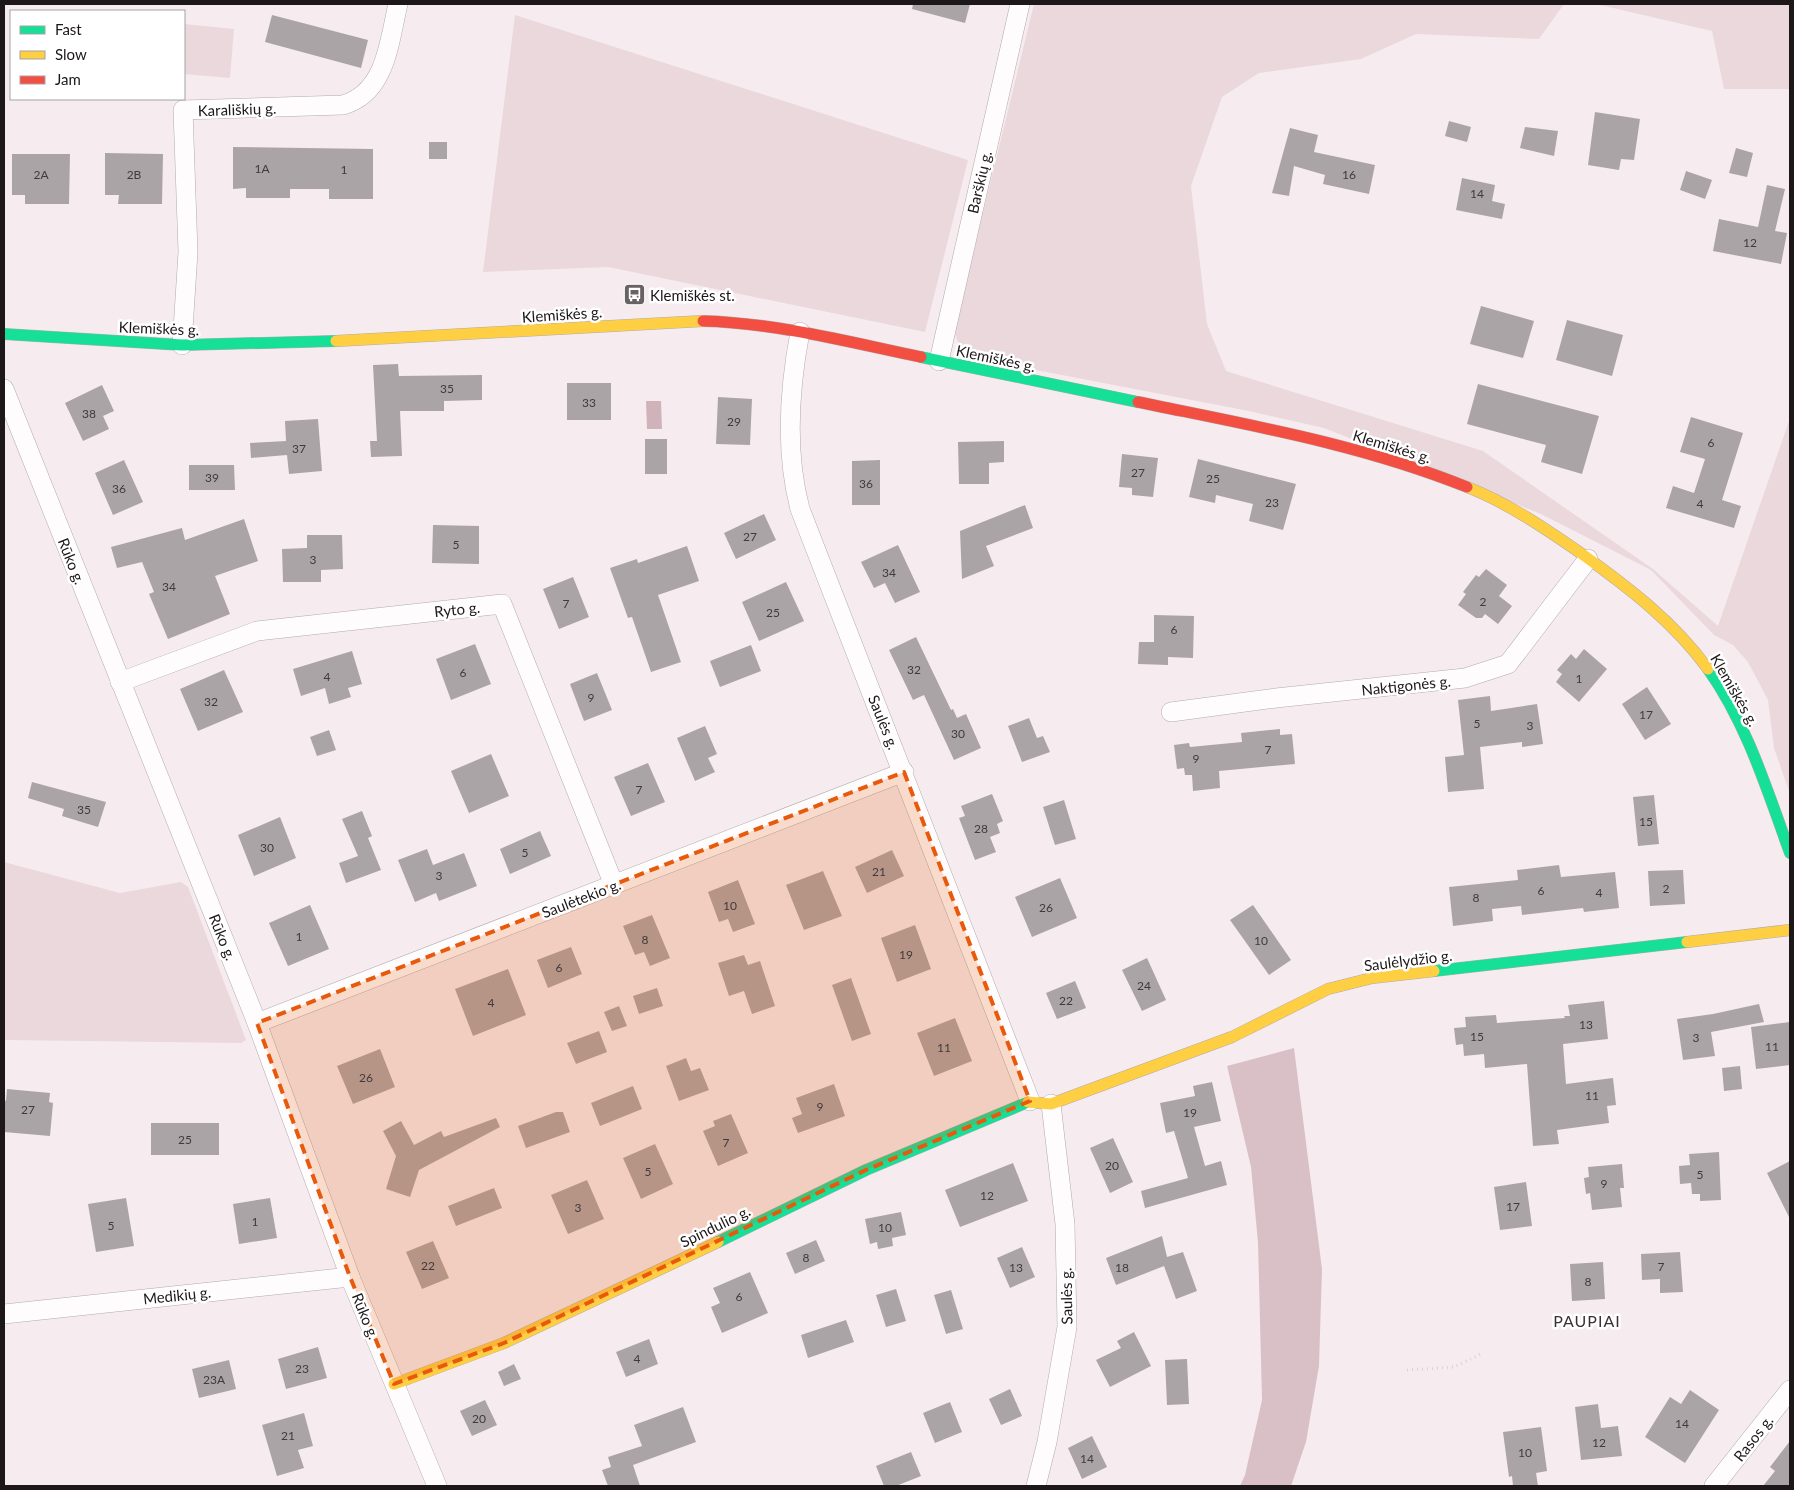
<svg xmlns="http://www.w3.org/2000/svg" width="1794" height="1490" font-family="Lato,sans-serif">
	<rect width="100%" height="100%" fill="#f6ecef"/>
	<!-- green -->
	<g fill="#ead8dd">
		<polygon points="1034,4 1564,4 1539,39 1416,34 1361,59 1259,73 1222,97 1191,186 1207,324 1226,371 1483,451 1653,569 1718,626 1790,418 1790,794 1774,748 1768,700 1748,662 1733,645 1714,635 1651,570 1541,514 1324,428 1249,411 963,356 954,331"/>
		<polygon points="1596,4 1790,4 1790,89 1724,89 1712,31"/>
		<polygon points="515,15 968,160 925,332 608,267 483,272"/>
		<polygon points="184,24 234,29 230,78 184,74"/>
		<polygon points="4,862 120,893 181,882 188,887 246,1040 241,1043 4,1040"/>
	</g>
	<!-- forest -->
	<polygon fill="#d9c0c7" points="1294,1048 1322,1269 1319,1366 1306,1442 1291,1486 1240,1486 1245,1475 1262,1400 1258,1243 1251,1167 1227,1066"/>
	<!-- water -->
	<polygon fill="#d0b3ba" points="646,401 661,401 662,429 647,429"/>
	<!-- building -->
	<g fill="#aba4a6">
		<polygon points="913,4 970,4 965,23 912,9"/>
		<polygon points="272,15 368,40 361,68 265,42"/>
		<polygon points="1595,112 1640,119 1634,160 1621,159 1619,170 1588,165"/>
		<polygon points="1449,121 1471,127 1467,142 1445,136"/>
		<polygon points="1525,127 1558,131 1554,156 1520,148"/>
		<polygon points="1290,128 1318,135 1314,152 1375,165 1369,194 1323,184 1325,175 1294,166 1289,196 1272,193"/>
		<rect x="429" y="142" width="18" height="17"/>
		<polygon points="233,147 373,149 373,199 329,199 329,189 290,189 290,198 246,198 246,188 233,189"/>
		<polygon points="1736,148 1753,153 1747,177 1729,173"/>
		<polygon points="105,153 163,154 162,204 118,204 119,195 105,195"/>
		<polygon points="12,154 70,154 69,204 25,204 25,195 12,195"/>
		<polygon points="1686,171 1712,180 1705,199 1680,190"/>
		<polygon points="1462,178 1495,185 1492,201 1505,204 1502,219 1456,210"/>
		<polygon points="1767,185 1785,189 1775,231 1787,233 1781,264 1713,251 1719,219 1758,227"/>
		<polygon points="1481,306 1534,321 1523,358 1470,344"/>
		<polygon points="1567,320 1623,335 1612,376 1556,360"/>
		<polygon points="398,364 399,376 482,375 482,400 444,401 444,411 400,411 402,456 371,457 370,441 377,441 373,365"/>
		<rect x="567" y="383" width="44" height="37"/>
		<polygon points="1478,384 1599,416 1582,474 1541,462 1546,445 1467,424"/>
		<polygon points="102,385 114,411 103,416 109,429 83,441 65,403"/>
		<polygon points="718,397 752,399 750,445 716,444"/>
		<polygon points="1691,417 1743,433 1722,500 1741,506 1734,528 1666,508 1673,486 1694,493 1705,459 1680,452"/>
		<polygon points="318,419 322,471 289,474 287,455 251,458 250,443 286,441 285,421"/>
		<rect x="645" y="439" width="22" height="35"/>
		<polygon points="1004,441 1004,462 989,463 989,484 959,484 958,442"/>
		<polygon points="1122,454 1158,458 1153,497 1132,495 1132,488 1119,487"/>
		<polygon points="1198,459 1296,484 1283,530 1249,521 1253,504 1216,495 1215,503 1189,497"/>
		<polygon points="124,460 143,502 113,515 95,473"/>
		<polygon points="880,460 880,505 852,505 852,461"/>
		<polygon points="189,465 234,465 235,490 189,490"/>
		<polygon points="1025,505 1033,528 986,546 994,566 962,579 960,531"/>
		<polygon points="764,514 776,540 736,559 724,533"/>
		<polygon points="244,519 258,561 215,576 230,614 168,639 149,594 154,592 142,562 117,568 111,547 182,528 185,540"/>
		<polygon points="433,525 479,526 479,564 432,563"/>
		<polygon points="307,535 342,535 343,569 321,570 321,582 283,582 282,549 307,548"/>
		<polygon points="898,545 920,592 895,603 885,583 874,588 861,562"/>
		<polygon points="687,546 699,581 658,595 681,662 651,672 632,617 628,618 610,568 637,559 638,563"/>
		<polygon points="1486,569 1507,585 1499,596 1512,606 1498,624 1485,614 1482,618 1476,618 1458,605 1466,594 1463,592 1476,575 1479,577"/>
		<polygon points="573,577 589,617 559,629 543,589"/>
		<polygon points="786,582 804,621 759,641 742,602"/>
		<polygon points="1154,615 1194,616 1193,658 1168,657 1168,665 1138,664 1139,642 1154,642"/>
		<polygon points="916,637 951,710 953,709 957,718 966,714 981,748 954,760 924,695 913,700 889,650"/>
		<polygon points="475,644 491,684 451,700 436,659"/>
		<polygon points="751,645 761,671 720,687 710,661"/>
		<polygon points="1584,649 1607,669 1579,702 1556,682 1562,674 1557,670 1571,654 1576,659"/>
		<polygon points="352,651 362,684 348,688 351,697 329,704 325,688 301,696 293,669"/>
		<polygon points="224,670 243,712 198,731 180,689"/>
		<polygon points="597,673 612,710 584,721 570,684"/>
		<polygon points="1647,687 1671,724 1645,740 1622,704"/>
		<polygon points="1490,696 1491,711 1537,704 1543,744 1522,747 1522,742 1480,747 1484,789 1448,792 1445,757 1464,755 1458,700"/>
		<polygon points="1029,718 1037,738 1043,736 1050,752 1022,762 1008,726"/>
		<polygon points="705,726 717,754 708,758 715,772 695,781 677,738"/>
		<polygon points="1280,729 1280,735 1292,734 1295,764 1219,771 1220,788 1193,791 1192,775 1185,775 1184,768 1177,769 1174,745 1189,743 1190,747 1242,742 1241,733"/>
		<polygon points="329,730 336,750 317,756 310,737"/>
		<polygon points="491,754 509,796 469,813 451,771"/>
		<polygon points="648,763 665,802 631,816 614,777"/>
		<polygon points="32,782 106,802 98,827 62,816 64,809 28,798"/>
		<polygon points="992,794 1003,821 997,824 1000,833 990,837 996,852 975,860 959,818 965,816 961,806"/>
		<polygon points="1654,795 1659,844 1638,846 1633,797"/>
		<polygon points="1064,800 1076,839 1055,845 1043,807"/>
		<polygon points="362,811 372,836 368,838 381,870 346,883 339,863 358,856 342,819"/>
		<polygon points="280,817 296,858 254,876 238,835"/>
		<polygon points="540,831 551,856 510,874 500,849"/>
		<polygon points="427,849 433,865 464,853 477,886 439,901 436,893 415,902 398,860"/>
		<polygon points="892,850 904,876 867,893 855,867"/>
		<polygon points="1559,865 1561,877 1615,872 1619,908 1584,912 1583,908 1522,915 1521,906 1492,909 1493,921 1453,926 1449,887 1518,880 1517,870"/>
		<polygon points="1683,870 1685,904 1650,906 1648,871"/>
		<polygon points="823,871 842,916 804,930 786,885"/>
		<polygon points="1060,878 1077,918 1032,937 1015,897"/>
		<polygon points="738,880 755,924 733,932 728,919 719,922 708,892"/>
		<polygon points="310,905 329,949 288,966 269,923"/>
		<polygon points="1253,905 1291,960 1269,975 1230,920"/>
		<polygon points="652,915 670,958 650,966 644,952 635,955 623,926"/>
		<polygon points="915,925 931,969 897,982 881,938"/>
		<polygon points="571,947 582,974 548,988 537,960"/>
		<polygon points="744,955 748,965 760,961 775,1006 752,1014 744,991 729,996 718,963"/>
		<polygon points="1147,958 1166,1000 1142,1011 1122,970"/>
		<polygon points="508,969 526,1015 473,1036 455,989"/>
		<polygon points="851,978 871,1034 852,1041 832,985"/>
		<polygon points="1075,981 1086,1008 1057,1019 1046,993"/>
		<polygon points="657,988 663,1006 639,1014 633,996"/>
		<polygon points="1604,1001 1608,1039 1563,1044 1566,1084 1613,1078 1616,1105 1607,1106 1609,1123 1557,1130 1559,1144 1533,1146 1527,1064 1485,1068 1484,1054 1464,1056 1463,1044 1456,1045 1454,1028 1466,1027 1465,1017 1496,1015 1497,1023 1565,1018 1564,1016 1570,1016 1568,1005"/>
		<polygon points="1759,1004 1764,1022 1711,1032 1715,1056 1683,1060 1677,1019 1713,1014"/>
		<polygon points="619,1006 627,1026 612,1031 604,1012"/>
		<polygon points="955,1018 972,1061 934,1076 917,1033"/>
		<polygon points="1790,1022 1790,1065 1756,1069 1751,1027"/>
		<polygon points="599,1031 607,1052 576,1064 567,1043"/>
		<polygon points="380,1049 395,1087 353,1104 337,1066"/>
		<polygon points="686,1058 691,1071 700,1068 709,1090 679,1101 666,1066"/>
		<polygon points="1740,1066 1742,1089 1724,1091 1722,1068"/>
		<polygon points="1212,1082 1221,1121 1194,1127 1205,1166 1221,1161 1227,1185 1145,1208 1141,1191 1188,1178 1174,1131 1166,1133 1160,1103 1195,1096 1193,1086"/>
		<polygon points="834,1084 845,1116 798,1133 792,1118 802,1114 796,1098"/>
		<polygon points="633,1086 642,1109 600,1126 591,1103"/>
		<polygon points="7,1089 50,1093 49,1102 53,1103 50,1136 4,1132 4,1100 6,1101"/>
		<polygon points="556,1112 563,1112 570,1132 526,1148 518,1126"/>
		<polygon points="731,1114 748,1153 718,1166 703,1131 715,1126 713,1121"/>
		<polygon points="496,1118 500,1127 419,1170 410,1197 386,1189 396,1156 383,1131 401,1121 414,1145 441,1131 444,1137"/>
		<rect x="151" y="1123" width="68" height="32"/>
		<polygon points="1113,1138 1133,1182 1110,1193 1090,1148"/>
		<polygon points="655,1144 673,1184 641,1199 623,1158"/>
		<polygon points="1719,1152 1721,1200 1700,1201 1700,1194 1692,1194 1691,1183 1680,1184 1679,1166 1690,1165 1689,1154"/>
		<polygon points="1790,1161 1790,1219 1767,1173"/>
		<polygon points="1013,1163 1028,1201 960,1227 945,1190"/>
		<polygon points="1622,1164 1624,1188 1620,1188 1622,1207 1592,1210 1590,1193 1586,1194 1584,1178 1589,1177 1588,1167"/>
		<polygon points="587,1180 604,1219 568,1234 551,1195"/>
		<polygon points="1526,1182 1532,1226 1500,1230 1494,1187"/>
		<polygon points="494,1188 502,1208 456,1226 448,1206"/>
		<polygon points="126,1198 134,1246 96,1252 88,1204"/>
		<polygon points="270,1198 277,1238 239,1244 233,1204"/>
		<polygon points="901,1212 906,1235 892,1238 893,1246 878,1249 877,1242 870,1244 865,1219"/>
		<polygon points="1162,1236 1167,1257 1183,1252 1197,1291 1176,1299 1164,1266 1116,1285 1106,1258"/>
		<polygon points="816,1240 825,1261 795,1274 786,1253"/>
		<polygon points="433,1241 449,1278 422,1289 406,1252"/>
		<polygon points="1022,1247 1035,1277 1010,1288 997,1258"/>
		<polygon points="1680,1252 1683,1292 1660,1293 1660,1279 1642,1280 1641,1254"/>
		<polygon points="1603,1262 1605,1299 1572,1301 1570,1264"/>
		<polygon points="750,1272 768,1313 722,1333 711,1307 720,1303 713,1288"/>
		<polygon points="896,1289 906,1321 886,1327 876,1295"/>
		<polygon points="951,1290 963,1329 946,1334 934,1295"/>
		<polygon points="846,1320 854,1342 808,1358 801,1335"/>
		<polygon points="1134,1332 1151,1366 1110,1387 1096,1360 1121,1348 1117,1341"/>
		<polygon points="649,1339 658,1364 626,1377 616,1352"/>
		<polygon points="318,1347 327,1378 286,1389 278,1359"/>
		<polygon points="1187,1359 1189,1404 1167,1405 1165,1360"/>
		<polygon points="229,1360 236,1389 199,1398 192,1369"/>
		<polygon points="514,1364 521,1379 504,1386 498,1372"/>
		<polygon points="1010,1389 1022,1416 1001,1425 989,1399"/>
		<polygon points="1690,1390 1719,1410 1685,1463 1645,1437 1670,1397 1681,1404"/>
		<polygon points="485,1400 497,1425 472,1436 460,1411"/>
		<polygon points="950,1402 962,1432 935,1443 923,1413"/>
		<polygon points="1598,1404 1601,1428 1618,1426 1622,1456 1581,1460 1575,1407"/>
		<polygon points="683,1407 696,1442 633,1465 640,1486 608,1486 602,1470 611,1467 608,1457 642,1446 634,1425"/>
		<polygon points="304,1413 313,1446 298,1450 304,1468 277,1476 262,1425"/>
		<polygon points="1541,1427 1547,1471 1536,1473 1538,1486 1513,1486 1512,1476 1509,1477 1503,1432"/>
		<polygon points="1092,1436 1107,1467 1082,1479 1068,1448"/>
		<polygon points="1790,1441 1790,1486 1763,1486 1775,1471 1770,1467"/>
		<polygon points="911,1452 921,1476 896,1486 884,1486 876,1466"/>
	</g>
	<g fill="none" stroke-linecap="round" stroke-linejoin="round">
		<defs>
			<g id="street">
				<path d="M800 332C789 390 785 452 800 509L1030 1101"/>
				<path d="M182 345 188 252 183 110 343 105C386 93 389 42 398 4"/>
				<polyline points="939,361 1020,4"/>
				<polyline points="4,389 257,1023 350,1277 437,1486"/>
				<polyline points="120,682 257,631 502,604 614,885"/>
				<polyline points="1171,712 1276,698 1465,678 1508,664 1588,559"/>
				<polyline points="257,1023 904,772"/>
				<polyline points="4,1314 350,1277"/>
				<polyline points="1036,1486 1047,1442 1067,1327 1065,1224 1051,1104"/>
				<polyline points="1714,1486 1790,1390"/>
			</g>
			<g id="fast">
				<polyline points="4,334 182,345 336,341"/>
				<polyline points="921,357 1138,402"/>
				<path d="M1708 669C1747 724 1767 790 1790 853"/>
				<polyline points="1434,971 1687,942"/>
				<polyline points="718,1242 866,1170 1028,1102"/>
			</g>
			<g id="slow">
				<polyline points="336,341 703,321"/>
				<path d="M1467 487C1508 503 1546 529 1582 554 1629 588 1674 622 1708 669"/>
				<polyline points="1687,942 1790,930"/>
				<polyline points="1028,1102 1051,1104 1232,1037 1328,989 1372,978 1434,971"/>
				<polyline points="394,1384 504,1343 718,1242"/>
			</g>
			<g id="jam">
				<path d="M703 321C777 323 849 342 921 357"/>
				<path d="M1138 402C1249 425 1360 444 1467 487"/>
			</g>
		</defs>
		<!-- street casing -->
		<use href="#street" stroke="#b2abac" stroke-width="20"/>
		<!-- fast casing -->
		<use href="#fast" stroke="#b2abac" stroke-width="12"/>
		<!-- slow casing -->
		<use href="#slow" stroke="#b2abac" stroke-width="12"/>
		<!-- jam casing -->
		<use href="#jam" stroke="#b2abac" stroke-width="12"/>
		<!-- path -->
		<polyline stroke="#d6d3d4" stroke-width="3" stroke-dasharray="1 4" stroke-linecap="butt" points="1407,1370 1454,1367 1483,1353"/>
		<!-- street -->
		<use href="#street" stroke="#fefcfd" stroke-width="19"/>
		<!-- fast -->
		<use href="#fast" stroke="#16e098" stroke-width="11"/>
		<!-- slow -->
		<use href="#slow" stroke="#ffcf43" stroke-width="11"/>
		<!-- jam -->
		<use href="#jam" stroke="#f24e42" stroke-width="11"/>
	</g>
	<!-- marked area -->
	<path fill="#e8590c" fill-opacity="0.2" stroke="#e8590c" stroke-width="4" stroke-dasharray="10 6" stroke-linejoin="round" d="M904 772 1030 1101 866 1170 504 1343 394 1384 350 1277 257 1023Z"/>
	<!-- icons -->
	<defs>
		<symbol id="bus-square" viewBox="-11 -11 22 22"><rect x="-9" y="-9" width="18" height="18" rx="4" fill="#696264" stroke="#fff"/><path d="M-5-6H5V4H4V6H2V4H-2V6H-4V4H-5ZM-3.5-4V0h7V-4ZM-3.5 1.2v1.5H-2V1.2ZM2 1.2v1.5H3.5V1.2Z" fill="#fff"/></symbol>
	</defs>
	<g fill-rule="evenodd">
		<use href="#bus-square" x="622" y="282" width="25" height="25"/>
	</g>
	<g text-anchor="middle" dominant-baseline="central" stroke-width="5" stroke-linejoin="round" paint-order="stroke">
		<!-- number labels -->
		<g font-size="12" fill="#403a3c">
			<text x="262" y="168">1A</text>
			<text x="344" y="169">1</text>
			<text x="41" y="174">2A</text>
			<text x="134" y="174">2B</text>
			<text x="1349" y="174">16</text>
			<text x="1477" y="193">14</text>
			<text x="1750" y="242">12</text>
			<text x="447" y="388">35</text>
			<text x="589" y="402">33</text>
			<text x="89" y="413">38</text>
			<text x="734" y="421">29</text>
			<text x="1711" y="442">6</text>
			<text x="299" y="448">37</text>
			<text x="1138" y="472">27</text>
			<text x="212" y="477">39</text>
			<text x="1213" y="478">25</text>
			<text x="866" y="483">36</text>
			<text x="119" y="488">36</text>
			<text x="1272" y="502">23</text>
			<text x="1700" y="503">4</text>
			<text x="750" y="536">27</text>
			<text x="456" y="544">5</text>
			<text x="313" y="559">3</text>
			<text x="889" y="572">34</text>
			<text x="169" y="586">34</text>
			<text x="1483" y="601">2</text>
			<text x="566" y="603">7</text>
			<text x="773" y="612">25</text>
			<text x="1174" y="629">6</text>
			<text x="914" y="669">32</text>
			<text x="463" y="672">6</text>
			<text x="327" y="676">4</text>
			<text x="1579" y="678">1</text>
			<text x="591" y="697">9</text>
			<text x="211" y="701">32</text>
			<text x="1646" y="714">17</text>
			<text x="1477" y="723">5</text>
			<text x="1530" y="725">3</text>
			<text x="958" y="733">30</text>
			<text x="1268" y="749">7</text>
			<text x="1196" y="758">9</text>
			<text x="639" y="789">7</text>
			<text x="84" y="809">35</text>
			<text x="1646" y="821">15</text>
			<text x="981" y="828">28</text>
			<text x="267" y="847">30</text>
			<text x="525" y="852">5</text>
			<text x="879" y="871">21</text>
			<text x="439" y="875">3</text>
			<text x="1666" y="888">2</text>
			<text x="1541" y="890">6</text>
			<text x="1599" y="892">4</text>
			<text x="1476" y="897">8</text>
			<text x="730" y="905">10</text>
			<text x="1046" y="907">26</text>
			<text x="299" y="936">1</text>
			<text x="645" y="939">8</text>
			<text x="1261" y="940">10</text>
			<text x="906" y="954">19</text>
			<text x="559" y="967">6</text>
			<text x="1144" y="985">24</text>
			<text x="1066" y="1000">22</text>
			<text x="491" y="1002">4</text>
			<text x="1586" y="1024">13</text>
			<text x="1477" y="1036">15</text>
			<text x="1696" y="1037">3</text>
			<text x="1772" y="1046">11</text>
			<text x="944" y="1047">11</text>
			<text x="366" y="1077">26</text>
			<text x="1592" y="1095">11</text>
			<text x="820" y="1106">9</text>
			<text x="28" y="1109">27</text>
			<text x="1190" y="1112">19</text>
			<text x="185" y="1139">25</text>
			<text x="726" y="1142">7</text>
			<text x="1112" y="1165">20</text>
			<text x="648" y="1171">5</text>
			<text x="1700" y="1174">5</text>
			<text x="1604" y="1183">9</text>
			<text x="987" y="1195">12</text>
			<text x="1513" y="1206">17</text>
			<text x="578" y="1207">3</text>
			<text x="255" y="1221">1</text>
			<text x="111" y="1225">5</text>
			<text x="885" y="1227">10</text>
			<text x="806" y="1257">8</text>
			<text x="428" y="1265">22</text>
			<text x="1661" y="1266">7</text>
			<text x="1016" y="1267">13</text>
			<text x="1122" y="1267">18</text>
			<text x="1588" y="1281">8</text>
			<text x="739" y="1296">6</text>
			<text x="637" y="1358">4</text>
			<text x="302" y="1368">23</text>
			<text x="214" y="1379">23A</text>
			<text x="479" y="1418">20</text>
			<text x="1682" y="1423">14</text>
			<text x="288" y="1435">21</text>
			<text x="1599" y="1442">12</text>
			<text x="1525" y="1452">10</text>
			<text x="1087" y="1458">14</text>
		</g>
		<!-- street labels -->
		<g font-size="15" fill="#1d1719" stroke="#fff">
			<text transform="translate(237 109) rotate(-2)">Karališkių g.</text>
			<text transform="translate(979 182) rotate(-77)">Barškių g.</text>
			<text transform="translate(562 314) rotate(-4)">Klemiškės g.</text>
			<text transform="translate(159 328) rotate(2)">Klemiškės g.</text>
			<text transform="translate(996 358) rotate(12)">Klemiškės g.</text>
			<text transform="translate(1392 446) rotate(17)">Klemiškės g.</text>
			<text transform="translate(72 561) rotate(68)">Rūko g.</text>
			<text transform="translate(457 609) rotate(-6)">Ryto g.</text>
			<text transform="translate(1406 685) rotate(-6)">Naktigonės g.</text>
			<text transform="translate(1735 690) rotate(60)">Klemiškės g.</text>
			<text transform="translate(884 722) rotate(68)">Saulės g.</text>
			<text transform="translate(581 898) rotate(-21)">Saulėtekio g.</text>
			<text transform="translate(223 937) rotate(68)">Rūko g.</text>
			<text transform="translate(1408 960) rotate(-7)">Saulėlydžio g.</text>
			<text transform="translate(715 1226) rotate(-26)">Spindulio g.</text>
			<text transform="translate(177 1295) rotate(-6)">Medikių g.</text>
			<text transform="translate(1066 1296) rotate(-91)">Saulės g.</text>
			<text transform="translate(366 1316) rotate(68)">Rūko g.</text>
			<text transform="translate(1753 1438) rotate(-52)">Rasos g.</text>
		</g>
		<!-- poi labels -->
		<g font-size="15" fill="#1d1719" stroke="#fff" text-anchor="start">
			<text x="650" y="295">Klemiškės st.</text>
		</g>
		<!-- neighbourhood labels -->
		<g font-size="16" letter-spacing="1" fill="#3d3033" stroke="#fff">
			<text x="1587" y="1320">PAUPIAI</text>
		</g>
	</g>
	<!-- border -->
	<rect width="1794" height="1490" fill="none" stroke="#1d1719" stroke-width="10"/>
	<!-- legend -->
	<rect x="10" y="10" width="175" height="90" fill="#ffffff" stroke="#a5a2a3"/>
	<rect x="20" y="26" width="25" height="8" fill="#16e098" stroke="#a5a2a3"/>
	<text x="55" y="35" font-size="15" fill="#1d1719">Fast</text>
	<rect x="20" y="51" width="25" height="8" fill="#ffcf43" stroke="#a5a2a3"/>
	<text x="55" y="60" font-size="15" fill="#1d1719">Slow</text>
	<rect x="20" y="76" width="25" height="8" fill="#f24e42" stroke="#a5a2a3"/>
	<text x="55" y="85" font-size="15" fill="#1d1719">Jam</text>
</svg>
